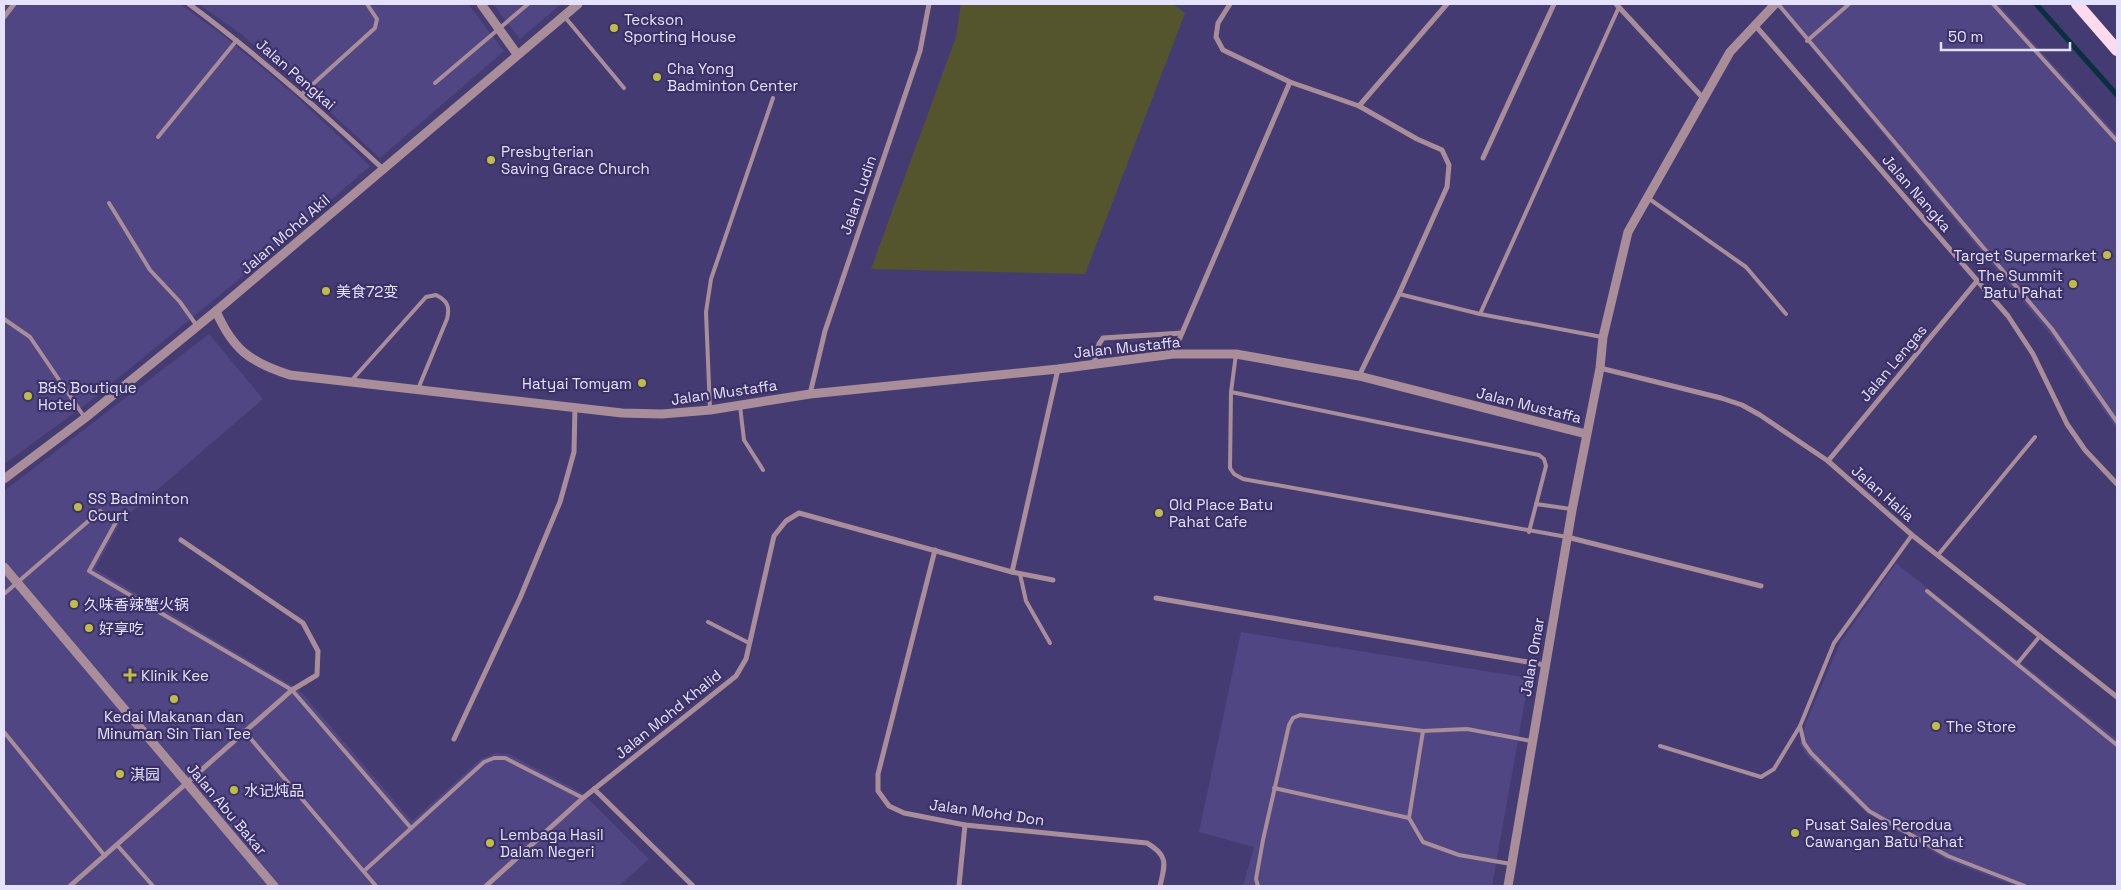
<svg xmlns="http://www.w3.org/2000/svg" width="2121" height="890" font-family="'Space Grotesk','Noto Sans SC',sans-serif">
	<rect width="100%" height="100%" fill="#453b73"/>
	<!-- built -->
	<g fill="#504683">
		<polygon points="4,4 180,4 225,37 296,96 370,166 244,275 84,406 4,464"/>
		<polygon points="199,4 468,4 504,51 380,158 302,86 241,34"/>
		<polygon points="493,4 561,4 520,39"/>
		<polygon points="1775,4 1998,4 2117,135 2117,429 2050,334"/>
		<polygon points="209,334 263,399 121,521 95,569 291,685 302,693 412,821 481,759 496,753 509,754 582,793 649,859 619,886 4,886 4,491"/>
		<polygon points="1896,563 2117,739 2117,886 2015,886 1947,860 1867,813 1807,756 1800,744 1805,725 1840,643"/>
		<polygon points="1241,632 1529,678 1492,886 1243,886 1254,847 1199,832"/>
	</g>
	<!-- green -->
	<polygon fill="#55552d" points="961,4 1173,4 1185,13 1085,274 871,269 956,37"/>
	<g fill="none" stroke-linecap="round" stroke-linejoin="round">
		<!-- stream -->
		<polyline stroke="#0a303f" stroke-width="5" points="2036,4 2117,95"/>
		<!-- service -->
		<g stroke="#a98e9a" stroke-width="4">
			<polyline points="1778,4 2052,329 2117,422"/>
			<polyline points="1993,4 2117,141"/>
			<polyline points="564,16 624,88"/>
			<polyline points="1807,41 1849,4"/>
			<polyline points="435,83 528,4"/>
			<polyline points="302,94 375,28 377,19 367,4"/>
			<polyline points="158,137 237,40"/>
			<polyline points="1648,198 1746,267 1786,314"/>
			<polyline points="109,203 150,270 180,302 197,326"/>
			<polyline points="1399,294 1480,314 1602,337"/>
			<polyline points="1480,314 1619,7"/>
			<polyline points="4,319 30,337 85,418"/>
			<polyline points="1236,354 1231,392 1230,468 1234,474 1243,479 1567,537"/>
			<path d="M351 381 426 297 436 295C448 301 450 307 447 319L418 389"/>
			<polyline points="1231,392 1539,455 1544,459 1546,466 1529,532"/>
			<polyline points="740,406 744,440 763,470"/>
			<polyline points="710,410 706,312 711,279 773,98"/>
			<polyline points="1536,504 1571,509"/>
			<polyline points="1912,535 1834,643 1800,726 1804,743 1811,753 1869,811 1948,856 2025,886"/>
			<polyline points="1938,555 2035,437"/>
			<polyline points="1020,574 1026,601 1050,643"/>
			<polyline points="1927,591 2117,745"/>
			<polyline points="4,594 100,511 116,522 89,571 292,690 411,828"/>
			<polyline points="708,622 749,643"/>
			<polyline points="2017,664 2040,636"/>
			<polyline points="4,732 105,856"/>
			<polyline points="245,732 376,886"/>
			<polyline points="1660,746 1761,777 1774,769 1800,726"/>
			<polyline points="1274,788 1409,818 1423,842 1459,855 1511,864"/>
			<polyline points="1409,818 1423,731"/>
			<polyline points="117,845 153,886"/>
			<polyline points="364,871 484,762 494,758 505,758 583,798"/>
			<polyline points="1258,886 1256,879 1263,840 1289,725 1293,718 1300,715 1423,731 1467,729 1531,741"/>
		</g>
		<!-- minor -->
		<g stroke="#a98e9a" stroke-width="5">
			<path d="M189 4C258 55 320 110 382 168"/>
			<polyline points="1230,4 1218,23 1216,37 1223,50 1290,82 1359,106 1417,139 1442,150 1449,165 1447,187 1399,294 1359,376"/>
			<polyline points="1616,4 1703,98"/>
			<polyline points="4,17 14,4"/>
			<polyline points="1754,24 2008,316 2033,354 2067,424 2085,450 2117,484"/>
			<polyline points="1359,106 1447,4"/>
			<polyline points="1483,158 1554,4"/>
			<polyline points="1173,354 1290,82"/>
			<polyline points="1094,363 1099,344 1103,338 1182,333"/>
			<polyline points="1600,368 1721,398 1742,405 1760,415 1828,461 1912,535 2117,697"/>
			<polyline points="810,394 825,331 920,51 929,4"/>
			<polyline points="1828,461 1977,281"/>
			<polyline points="1567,537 1761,586"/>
			<path d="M935 550 878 774V791L889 806 904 813 965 825 1147 843C1169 856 1165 864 1160 886"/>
			<polyline points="1012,572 1058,369"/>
			<polyline points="1156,598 1545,665"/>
			<polyline points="454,739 520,598 560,502 574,452 575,406"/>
			<polyline points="594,789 693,886"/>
			<polyline points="70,886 292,690 317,675 318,651 303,623 181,540"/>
			<polyline points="486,886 583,798 736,676 746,659 774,536 786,521 799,513 1012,572 1053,580"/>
			<polyline points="959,886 965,825"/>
		</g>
		<!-- tertiary -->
		<g stroke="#a98e9a" stroke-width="9">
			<polyline points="481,4 517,54"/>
			<path d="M216 311C233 350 250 362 290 375L622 413 662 414 710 410 810 394 1058 369 1173 354H1236L1359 376 1586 434"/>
			<polyline points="4,479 85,418 216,311 578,4"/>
			<polyline points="4,567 274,886"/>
			<polyline points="1508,886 1572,510 1600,368 1603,337 1628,232 1730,52 1775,4"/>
		</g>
		<!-- primary -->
		<polyline stroke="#fddbeb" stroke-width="12" points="2077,4 2117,50"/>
	</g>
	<!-- markers -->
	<g fill="#bfbe41" stroke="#3b3167" stroke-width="2">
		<circle cx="614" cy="28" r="5"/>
		<circle cx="657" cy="77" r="5"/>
		<circle cx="491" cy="160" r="5"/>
		<circle cx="2107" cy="255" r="5"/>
		<circle cx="2073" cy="284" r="5"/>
		<circle cx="326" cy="291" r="5"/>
		<circle cx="642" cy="383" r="5"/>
		<circle cx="28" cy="396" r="5"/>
		<circle cx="78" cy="507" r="5"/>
		<circle cx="1159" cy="513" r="5"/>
		<circle cx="74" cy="604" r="5"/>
		<circle cx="89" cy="628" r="5"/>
		<path d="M127.5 667.5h5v5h5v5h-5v5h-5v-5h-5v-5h5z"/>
		<circle cx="174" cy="699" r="5"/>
		<circle cx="1936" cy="726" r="5"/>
		<circle cx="120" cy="774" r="5"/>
		<circle cx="234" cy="790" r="5"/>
		<circle cx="1795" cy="833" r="5"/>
		<circle cx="490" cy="843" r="5"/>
	</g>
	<g text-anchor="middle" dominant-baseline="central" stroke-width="4.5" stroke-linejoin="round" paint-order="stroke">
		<!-- poi labels -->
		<g font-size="15" fill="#e4e2fd" stroke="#3b3167" text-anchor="start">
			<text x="624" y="19">Teckson<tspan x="624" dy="17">Sporting House</tspan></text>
			<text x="667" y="68">Cha Yong<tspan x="667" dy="17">Badminton Center</tspan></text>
			<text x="501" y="151">Presbyterian<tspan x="501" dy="17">Saving Grace Church</tspan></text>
			<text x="2097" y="255" text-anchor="end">Target Supermarket</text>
			<text x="2063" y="275" text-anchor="end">The Summit<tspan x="2063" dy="17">Batu Pahat</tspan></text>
			<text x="336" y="291">美食72变</text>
			<text x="632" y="383" text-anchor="end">Hatyai Tomyam</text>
			<text x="38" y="387">B&amp;S Boutique<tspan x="38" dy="17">Hotel</tspan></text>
			<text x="88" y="498">SS Badminton<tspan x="88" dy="17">Court</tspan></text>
			<text x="1169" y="504">Old Place Batu<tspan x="1169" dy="17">Pahat Cafe</tspan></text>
			<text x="84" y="604">久味香辣蟹火锅</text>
			<text x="99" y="628">好享吃</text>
			<text x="141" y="675">Klinik Kee</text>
			<text x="174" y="716" text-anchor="middle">Kedai Makanan dan<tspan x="174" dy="17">Minuman Sin Tian Tee</tspan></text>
			<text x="1946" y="726">The Store</text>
			<text x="130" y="774">淇园</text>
			<text x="244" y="790">水记炖品</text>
			<text x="1805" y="824">Pusat Sales Perodua<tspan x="1805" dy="17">Cawangan Batu Pahat</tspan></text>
			<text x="500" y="834">Lembaga Hasil<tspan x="500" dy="17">Dalam Negeri</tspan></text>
		</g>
		<!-- street labels -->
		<g font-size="15" fill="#e4e2fd" stroke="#3b3167">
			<text transform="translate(296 74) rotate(41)">Jalan Pengkai</text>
			<text transform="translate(1917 193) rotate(49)">Jalan Nangka</text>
			<text transform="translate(858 195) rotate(-71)">Jalan Ludin</text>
			<text transform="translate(285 234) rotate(-41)">Jalan Mohd Akil</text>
			<text transform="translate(1127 347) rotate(-6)">Jalan Mustaffa</text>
			<text transform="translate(1893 363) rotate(-50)">Jalan Lengas</text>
			<text transform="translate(724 392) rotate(-8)">Jalan Mustaffa</text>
			<text transform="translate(1529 405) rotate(14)">Jalan Mustaffa</text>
			<text transform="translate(1883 493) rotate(41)">Jalan Halia</text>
			<text transform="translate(1532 657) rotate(-80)">Jalan Omar</text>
			<text transform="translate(668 714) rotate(-39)">Jalan Mohd Khalid</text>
			<text transform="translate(227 809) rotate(50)">Jalan Abu Bakar</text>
			<text transform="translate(987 812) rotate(8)">Jalan Mohd Don</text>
		</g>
	</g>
	<!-- border -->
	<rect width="2121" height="890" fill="none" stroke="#e4e2fd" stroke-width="10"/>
	<!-- scale -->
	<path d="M1941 42v8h129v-8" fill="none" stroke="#e4e2fd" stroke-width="2.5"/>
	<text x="1948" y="42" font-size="15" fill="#e4e2fd" stroke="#3b3167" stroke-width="4" paint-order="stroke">50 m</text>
</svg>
